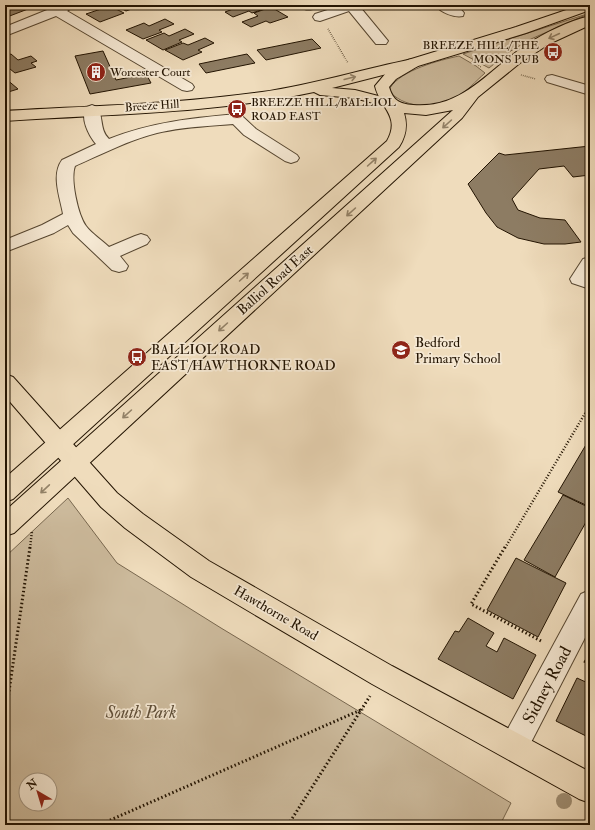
<svg xmlns="http://www.w3.org/2000/svg" width="595" height="830" font-family="'IM FELL Double Pica',serif">
	<rect width="100%" height="100%" fill="#efdcbc"/>
	<filter id="stains"><feTurbulence type="fractalNoise" baseFrequency=".005" numOctaves="4"/><feColorMatrix values="0 0 0 0 .2 0 0 0 0 .09 0 0 0 0 .02 0 0 0 .5 -.17"/></filter>
	<radialGradient id="worn" r=".72"><stop offset=".6" stop-color="#630" stop-opacity="0"/><stop offset="1" stop-color="#630" stop-opacity=".3"/></radialGradient>
	<!-- green -->
	<g fill="#ccba9c" stroke="#78674f" fill-rule="evenodd">
		<polygon points="590,13 531,39 509,52 489,68 463,54"/>
		<path d="M459 56 476 66 485 73C476 81 466 92 456 98 437 109 407 109 391 93L390 88C401 70 440 60 459 56Z"/>
		<path d="M68 498 117 563 221 628 511 803 500 825H5V557ZM26 780H50V804H26Z"/>
	</g>
	<!-- building -->
	<g fill="#8d7c63" stroke="#231402">
		<polygon points="6,5 20,5 28,9 7,17 5,16 5,6 7,6"/>
		<polygon points="115,5 143,5 126,11"/>
		<polygon points="238,5 266,5 270,7 252,13 249,11 233,17 225,12 241,6"/>
		<polygon points="110,6 124,13 100,22 86,14"/>
		<polygon points="271,7 288,17 270,23 266,21 251,27 242,22 258,16 254,13"/>
		<polygon points="165,19 174,24 159,30 162,32 143,39 126,30 144,23 149,26"/>
		<polygon points="185,29 194,34 179,40 182,42 163,50 146,40 164,33 169,36"/>
		<polygon points="205,38 214,43 198,50 202,52 183,60 165,50 183,43 188,45"/>
		<polygon points="312,39 321,48 266,60 257,50"/>
		<polygon points="103,51 116,80 131,77 129,73 144,70 151,83 90,94 75,56"/>
		<polygon points="11,54 18,60 31,56 37,61 31,63 36,67 15,73 5,65 5,56"/>
		<polygon points="247,54 255,63 206,73 199,64"/>
		<polygon points="5,78 18,89 5,93"/>
		<polygon points="590,146 590,175 573,177 564,166 539,169 512,199 518,210 540,218 565,220 581,242 565,244 544,244 518,238 497,227 486,213 468,184 499,153 505,155"/>
		<polygon points="590,438 590,507 558,492"/>
		<polygon points="563,495 590,508 590,515 555,577 524,560"/>
		<polygon points="516,558 566,583 538,637 487,610"/>
		<polygon points="468,618 494,633 486,646 497,652 504,638 536,655 513,699 438,659 455,631 459,632"/>
		<polygon points="577,678 590,684 590,738 556,721"/>
	</g>
	<g fill="none" stroke-linecap="round" stroke-linejoin="round">
		<defs>
			<g id="minor">
				<polygon points="41,5 72,5 73,7 67,11 192,84 194,87 192,90 187,91 182,90 56,16 5,36 5,27 47,10"/>
				<path d="M300 5H314V6L313 9C307 10 303 10 300 5Z"/>
				<polygon points="343,5 361,5 360,7 388,41 386,44 376,44 349,11 320,21 315,20 313,17 315,14"/>
				<path d="M435 5C445 5 458 4 464 13L463 16C454 18 440 12 435 5Z"/>
				<polygon points="552,75 590,86 590,95 547,82 545,79 547,76"/>
				<path d="M92 105 97 107C104 117 99 129 109 139 151 122 193 118 237 114L242 116 256 129 297 155 299 158 297 161 291 163 285 161 244 135 233 124C208 126 182 127 157 133 129 140 102 154 75 166 70 179 78 215 86 226 92 234 102 240 109 247L135 236 141 234 147 236 150 240 147 244 120 256 128 266 126 270 119 272 112 270 73 233 68 225 54 233 5 252V240L42 225 63 214C60 197 51 175 62 160L96 144C89 136 79 117 87 107Z"/>
				<polygon points="590,257 590,289 572,283 570,279 583,259"/>
				<polygon points="590,590 590,628 524,756 514,761 504,756 499,746 504,736 581,594"/>
			</g>
			<g id="major">
				<path d="M413 59 418 60 420 63 418 66 332 88 355 90 394 100 396 103 394 106 389 107 354 98 320 95 314 92C213 114 108 114 5 121V111C91 106 177 104 262 92 313 85 362 69 413 59Z"/>
				<polygon points="5,374 13,377 117,493 143,514 209,561 392,666 590,772 590,803 579,799 372,684 191,577 125,528 101,507 5,396"/>
			</g>
			<path id="highway" d="M581 5H590V10L526 33 418 66 396 79 389 87C393 100 399 104 413 105 463 109 488 70 526 45 545 33 568 21 590 16V25L549 44 520 63 478 97 462 118 14 533 5 536V511L453 110 426 115 404 113C408 126 406 136 399 147L13 499 5 502V478L387 141C401 116 380 108 375 86L386 73 408 60 516 27Z"/>
		</defs>
		<!-- minor casing -->
		<use href="#minor" stroke="#564630" stroke-width="2"/>
		<!-- major casing -->
		<use href="#major" stroke="#231402" stroke-width="2"/>
		<!-- highway casing -->
		<use href="#highway" stroke="#231402" stroke-width="2"/>
		<!-- path-far2 -->
		<g stroke="#231402" stroke-width="1.5" stroke-dasharray="0.5 1.5" stroke-linecap="butt">
			<polyline points="494,5 496,6"/>
			<polyline points="328,29 348,63"/>
			<polyline points="472,61 481,67"/>
			<polyline points="521,75 536,79"/>
		</g>
		<!-- path-far1 -->
		<g stroke="#231402" stroke-width="2.5" stroke-dasharray="1 2" stroke-linecap="butt">
			<polyline points="30,548 32,531"/>
			<polyline points="505,548 590,405"/>
		</g>
		<!-- path -->
		<g stroke="#231402" stroke-width="3" stroke-dasharray="1.5 2.5" stroke-linecap="butt">
			<polyline points="505,547 471,604 543,642"/>
			<polyline points="584,661 590,664"/>
			<polyline points="5,719 30,547"/>
			<polyline points="99,825 363,709"/>
			<polyline points="288,825 370,696"/>
		</g>
		<!-- minor -->
		<use href="#minor" fill="#f5e8d3" fill-rule="evenodd"/>
		<!-- major -->
		<use href="#major" fill="#efdcbc" fill-rule="evenodd"/>
		<!-- highway -->
		<use href="#highway" fill="#efdcbc" fill-rule="evenodd"/>
	</g>
	<!-- trees -->
	<circle fill="#9f8e73" cx="564" cy="801" r="8"/>
	<!-- one-way arrows -->
	<defs><path id="oneway-shaft" d="M-6 0H5M1.5-3L5.5 0L1.5 3" fill="none" stroke-width="1.6" stroke-linecap="round" stroke-linejoin="round"/></defs>
	<g stroke="#938268">
		<use href="#oneway-shaft" transform="translate(554 36) rotate(155)"/>
		<use href="#oneway-shaft" transform="translate(350 78) rotate(-14)"/>
		<use href="#oneway-shaft" transform="translate(447 124) rotate(138)"/>
		<use href="#oneway-shaft" transform="translate(372 162) rotate(-42)"/>
		<use href="#oneway-shaft" transform="translate(351 212) rotate(138)"/>
		<use href="#oneway-shaft" transform="translate(244 277) rotate(-42)"/>
		<use href="#oneway-shaft" transform="translate(223 327) rotate(138)"/>
		<use href="#oneway-shaft" transform="translate(127 414) rotate(138)"/>
		<use href="#oneway-shaft" transform="translate(45 489) rotate(137)"/>
	</g>
	<!-- icons -->
	<defs>
		<symbol id="bus-disc" viewBox="-11 -11 22 22"><circle r="9.5" fill="#8f2418" stroke="#f5e8d3"/><path d="M-5-6H5V4H4V6H2V4H-2V6H-4V4H-5ZM-3.5-4V0h7V-4ZM-3.5 1.2v1.5H-2V1.2ZM2 1.2v1.5H3.5V1.2Z" fill="#fff"/></symbol>
		<symbol id="building-disc" viewBox="-11 -11 22 22"><circle r="9.5" fill="#8f2418" stroke="#f5e8d3"/><path d="M-4-6H4V6H1V3H-1V6H-4ZM-2.5-4.3h1.7v1.8h-1.7ZM.8-4.3h1.7v1.8H.8ZM-2.5-1h1.7V.8h-1.7ZM.8-1h1.7V.8H.8Z" fill="#fff"/></symbol>
		<symbol id="school-disc" viewBox="-11 -11 22 22"><circle r="9.5" fill="#8f2418" stroke="#f5e8d3"/><path d="M0-5L7-2L0 1L-7-2ZM-4 1L0 2.5L4 1V4Q0 6-4 4Z" fill="#fff"/></symbol>
	</defs>
	<g fill-rule="evenodd">
		<use href="#bus-disc" x="542" y="41" width="22" height="22"/>
		<use href="#building-disc" x="85" y="61" width="22" height="22"/>
		<use href="#bus-disc" x="226" y="98" width="22" height="22"/>
		<use href="#school-disc" x="390" y="339" width="22" height="22"/>
		<use href="#bus-disc" x="126" y="346" width="22" height="22"/>
	</g>
	<g text-anchor="middle" dominant-baseline="central" stroke-width="3.5" stroke-linejoin="round" paint-order="stroke">
		<!-- far-poi labels -->
		<g font-size="12" fill="#231402" stroke="#f5e8d3" text-anchor="start">
			<text x="539" y="45" text-anchor="end">BREEZE HILL/THE<tspan x="539" dy="14">MONS PUB</tspan></text>
			<text x="110" y="72">Worcester Court</text>
			<text x="251" y="102">BREEZE HILL/BALLIOL<tspan x="251" dy="14">ROAD EAST</tspan></text>
		</g>
		<!-- far-street labels -->
		<g font-size="12" fill="#231402" stroke="#f5e8d3">
			<text transform="translate(152 106) rotate(-4)">Breeze Hill</text>
		</g>
		<!-- street labels -->
		<g font-size="14" fill="#231402" stroke="#f5e8d3">
			<text transform="translate(275 280) rotate(-42)">Balliol Road East</text>
			<text transform="translate(276 613) rotate(30)">Hawthorne Road</text>
		</g>
		<!-- poi labels -->
		<g font-size="14" fill="#231402" stroke="#f5e8d3" text-anchor="start">
			<text x="415" y="342">Bedford<tspan x="415" dy="16">Primary School</tspan></text>
			<text x="151" y="349">BALLIOL ROAD<tspan x="151" dy="16">EAST/HAWTHORNE ROAD</tspan></text>
		</g>
		<!-- near-street labels -->
		<g font-size="17" fill="#231402" stroke="#f5e8d3">
			<text transform="translate(547 685) rotate(-62)">Sidney Road</text>
		</g>
		<!-- near-park labels -->
		<g font-size="17" font-style="italic" fill="#5e4e38" stroke="#f5e8d3">
			<text x="141" y="712">South Park</text>
		</g>
	</g>
	<!-- margin -->
	<rect width="595" height="830" fill="none" stroke="#efdcbc" stroke-width="20"/>
	<rect x="6" y="6" width="583" height="818" fill="none" stroke="#231402" stroke-width="2"/>
	<rect x="10" y="10" width="575" height="810" fill="none" stroke="#231402"/>
	<!-- north arrow -->
	<g transform="translate(38 792) rotate(322)"><circle r="19" fill="#f5e8d3" stroke="#a1937f"/>
	<path d="M0-3L7 15L0 10L-7 15Z" fill="#8f2418"/>
	<text y="-6" font-size="11" font-weight="bold" text-anchor="middle" fill="#231402">N</text>
	</g>
	<rect width="100%" height="100%" filter="url(#stains)"/>
	<rect width="100%" height="100%" fill="url(#worn)"/>
</svg>
